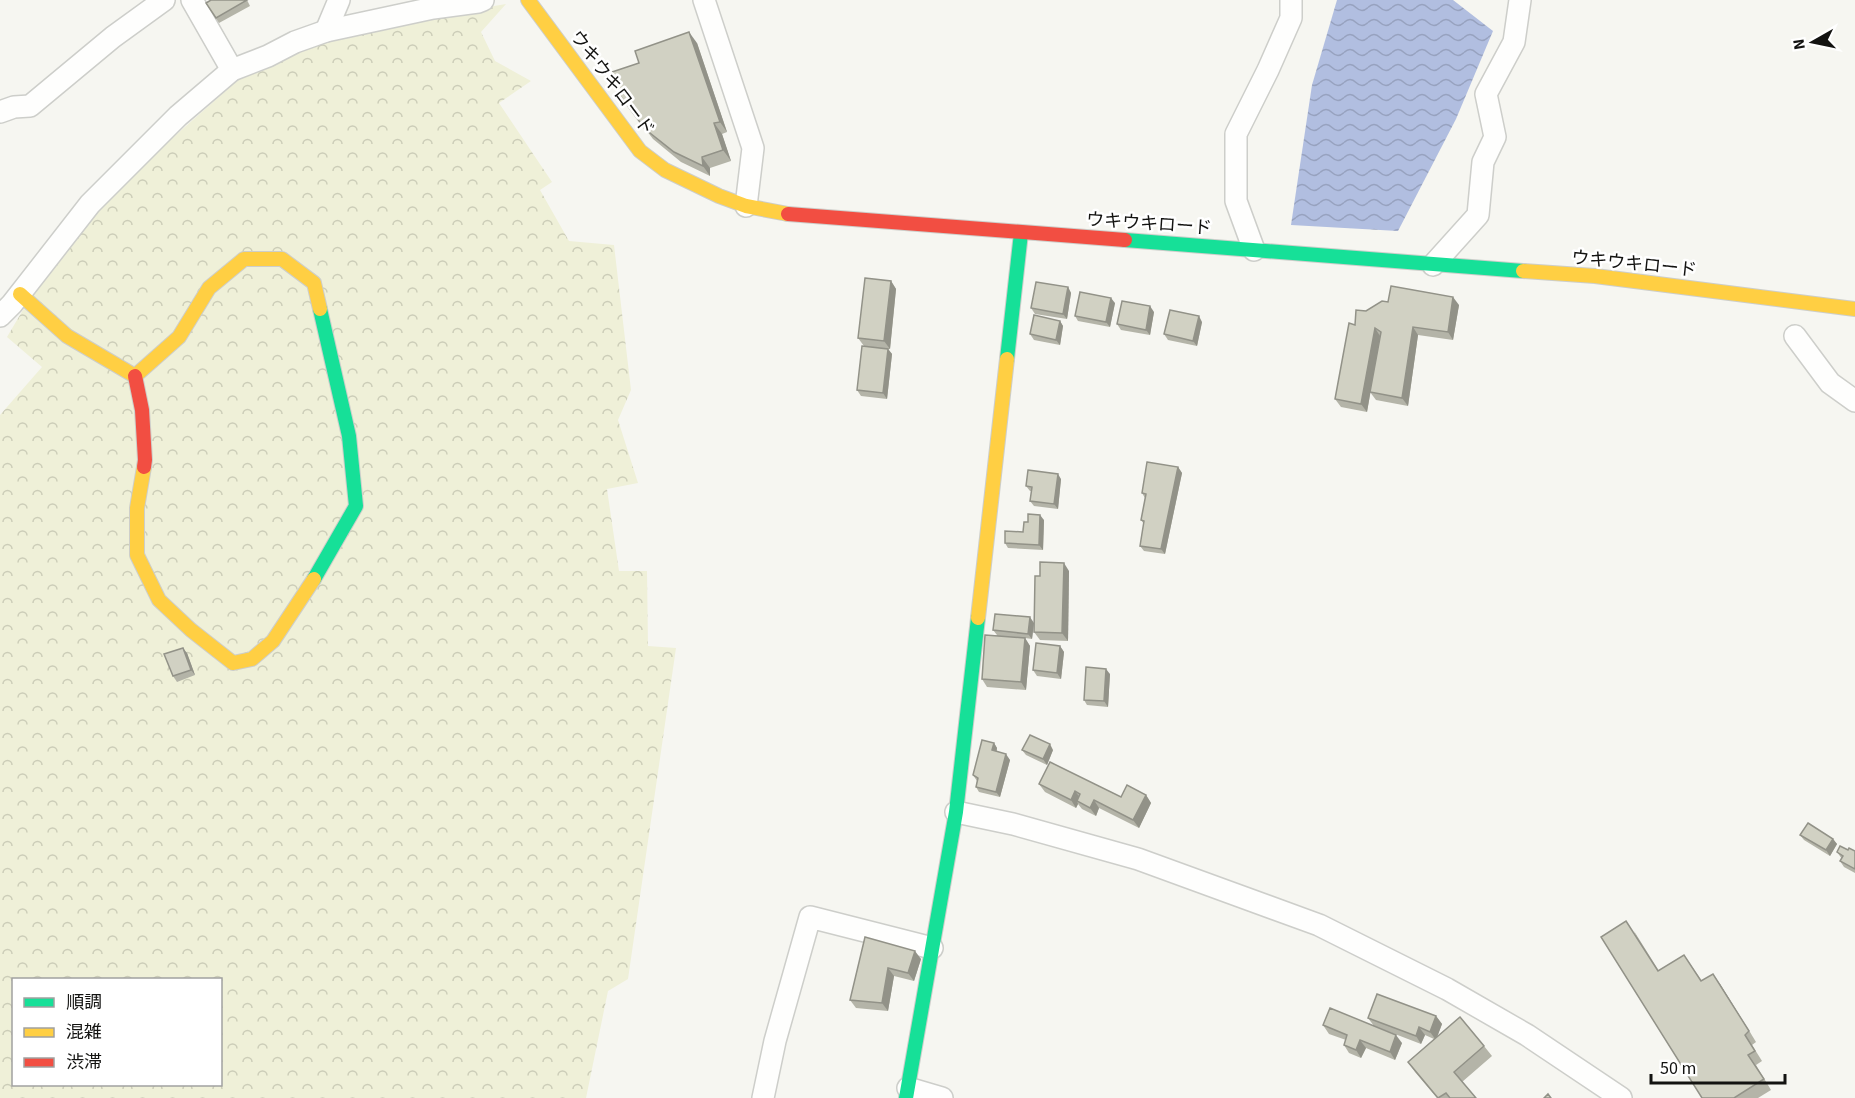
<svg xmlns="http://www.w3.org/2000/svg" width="1855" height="1098" font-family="'Source Sans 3','Noto Sans JP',sans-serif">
	<defs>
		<pattern id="forest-crowns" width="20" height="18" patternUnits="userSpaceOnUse" patternTransform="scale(1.5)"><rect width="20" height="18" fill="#eff0d8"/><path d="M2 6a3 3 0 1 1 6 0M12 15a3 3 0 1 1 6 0" fill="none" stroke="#cccdb8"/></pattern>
		<pattern id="water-waves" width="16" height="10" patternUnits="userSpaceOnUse" patternTransform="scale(1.5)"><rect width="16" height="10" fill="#b1bee0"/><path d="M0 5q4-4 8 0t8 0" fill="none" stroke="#97a2bf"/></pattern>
	</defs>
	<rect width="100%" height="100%" fill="#f6f6f1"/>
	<!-- forest -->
	<path fill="url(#forest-crowns)" fill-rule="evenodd" d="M506 4 481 32 495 61 531 81 499 103 552 182 540 190 569 241 614 245 631 390 618 420 638 483 607 489 619 571H647L648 646 676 648 628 979 608 991 586 1098H0V415L42 367 7 337 43 276 100 202 238 80 324 41 405 21ZM14 980H220V1084H14Z"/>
	<!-- water -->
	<polygon fill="url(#water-waves)" points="1337,0 1453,0 1493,31 1456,119 1398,231 1291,225 1312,85"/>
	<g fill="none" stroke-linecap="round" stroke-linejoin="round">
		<defs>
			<g id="street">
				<polyline points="192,0 232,70"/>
				<polyline points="704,0 753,148 746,206"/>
				<polyline points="326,31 339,0"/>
				<polyline points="0,112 14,107 30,106 113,37 164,0"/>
				<polyline points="1254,250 1236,201 1236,134 1268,70 1291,18 1291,0"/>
				<polyline points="1433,265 1478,215 1483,162 1495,137 1486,94 1514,42 1520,0"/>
				<polyline points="0,316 12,304 90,204 178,116 232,70 268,56 295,42 326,31 433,8 478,2 483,0"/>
				<polyline points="1795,336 1830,383 1855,401"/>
				<polyline points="956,812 1013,824 1138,859 1319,925 1447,989 1527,1035 1621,1098"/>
				<polyline points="908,1088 942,1098"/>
				<polyline points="763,1098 775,1041 810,917 932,948"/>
			</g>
			<g id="fast">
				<polyline points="1125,240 1523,271"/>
				<polyline points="1007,359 1021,233"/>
				<polyline points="314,579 356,506 349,436 320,309"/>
				<polyline points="906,1098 956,812 978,618"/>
			</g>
			<g id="slow">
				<polyline points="528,0 640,151 665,170 719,196 746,206 788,214"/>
				<polyline points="1523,271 1595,276 1855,309"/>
				<polyline points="20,294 67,336 135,376 179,337 209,288 244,259 282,259 314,283 320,309"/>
				<polyline points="144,467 137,508 137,555 159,600 191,630 233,663 252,659 273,641 314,579"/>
				<polyline points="978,618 1007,359"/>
			</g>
			<g id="jam">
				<polyline points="788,214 1125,240"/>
				<polyline points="135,376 142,410 145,460 144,467"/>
			</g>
		</defs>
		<!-- street casing -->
		<use href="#street" stroke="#cdceca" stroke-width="24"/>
		<!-- fast casing -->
		<use href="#fast" stroke="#cdceca" stroke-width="16"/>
		<!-- slow casing -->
		<use href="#slow" stroke="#cdceca" stroke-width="16"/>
		<!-- jam casing -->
		<use href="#jam" stroke="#cdceca" stroke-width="16"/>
		<!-- street -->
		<use href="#street" stroke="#fefefd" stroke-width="21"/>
		<!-- fast -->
		<use href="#fast" stroke="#16e098" stroke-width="14"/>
		<!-- slow -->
		<use href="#slow" stroke="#ffcf43" stroke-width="14"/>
		<!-- jam -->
		<use href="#jam" stroke="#f24e42" stroke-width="14"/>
	</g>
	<!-- wall -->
	<g fill="#b4b4a8">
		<polygon points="211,0 247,0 250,6 219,23 206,3"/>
		<polygon points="697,43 727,132 722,134 731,161 710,168 710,176 681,162 653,139 621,97"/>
		<polygon points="891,281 896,289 890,349 888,349 892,354 887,399 861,396 857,390 864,346 858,338"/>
		<polygon points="1068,287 1071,293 1067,319 1035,314 1031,308"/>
		<polygon points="1388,302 1459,305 1453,340 1418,335 1408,406 1376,400 1370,392 1374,373 1367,412 1341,407 1335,399 1355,325 1366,311"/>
		<polygon points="1115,303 1110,327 1078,321 1075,316"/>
		<polygon points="1154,312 1150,335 1121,330 1117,324"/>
		<polygon points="1060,321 1063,326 1060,345 1034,340 1030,334"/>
		<polygon points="1202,322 1197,346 1168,340 1164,334"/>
		<polygon points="1178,467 1182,473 1165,554 1144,551 1140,546 1144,524 1141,520 1145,498 1142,493"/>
		<polygon points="1061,479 1058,509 1034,506 1030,501 1032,491 1030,491 1026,486"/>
		<polygon points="1044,520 1043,550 1008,548 1005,543"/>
		<polygon points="1069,571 1068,641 1040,640 1034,632 1040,576"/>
		<polygon points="1034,623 1032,639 1025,638 1030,646 1026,690 987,687 982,679 997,635 993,630"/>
		<polygon points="1060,646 1064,652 1061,679 1037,676 1033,670"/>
		<polygon points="187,653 195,675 177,682 173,676"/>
		<polygon points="1110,674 1108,707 1087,705 1084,700"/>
		<polygon points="994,743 997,748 997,752 1010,760 1000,797 979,792 976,787 977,781 973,775"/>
		<polygon points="1022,750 1053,750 1047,765 1026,755"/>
		<polygon points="1039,784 1121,797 1146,795 1151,803 1139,828 1099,808 1096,816 1082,809 1078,804 1076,808 1045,792"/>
		<polygon points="1800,835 1833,839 1837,844 1830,856 1804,840"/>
		<polygon points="1848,850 1855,851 1855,873 1844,867 1840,861 1842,859 1837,852"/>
		<polygon points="1634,931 1659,971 1684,955 1702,981 1720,984 1756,1042 1752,1045 1762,1061 1756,1065 1771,1090 1758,1098 1702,1098"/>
		<polygon points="865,937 921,959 914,981 894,976 888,1011 856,1008 850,1000"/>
		<polygon points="1436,1016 1442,1024 1437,1037 1484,1046 1492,1056 1462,1082 1476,1098 1437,1098 1415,1072 1408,1062 1434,1039 1425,1035 1421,1044 1374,1026 1368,1018"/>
		<polygon points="1323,1025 1402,1043 1395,1060 1366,1048 1361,1058 1349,1053 1344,1045 1346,1040 1329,1034"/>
	</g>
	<!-- shaded-wall -->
	<g fill="#929288">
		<polygon points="689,32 697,43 727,132 720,122"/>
		<polygon points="714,123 722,134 731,161 723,150"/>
		<polygon points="702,157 710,168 710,176 703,166"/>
		<polygon points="891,281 896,289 890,349 884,341"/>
		<polygon points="1068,287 1071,293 1067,319 1063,314"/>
		<polygon points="1453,297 1459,305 1453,340 1448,332"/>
		<polygon points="1111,298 1115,303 1110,327 1106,322"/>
		<polygon points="1150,306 1154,312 1150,335 1146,330"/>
		<polygon points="1199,316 1202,322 1197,346 1193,341"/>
		<polygon points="1060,321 1063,326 1060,345 1056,340"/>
		<polygon points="1413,327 1418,335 1408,406 1402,398"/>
		<polygon points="1375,328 1380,336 1367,412 1361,404"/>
		<polygon points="888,349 892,354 887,399 883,393"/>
		<polygon points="1178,467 1182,473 1165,554 1161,549"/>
		<polygon points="1058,474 1061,479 1058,509 1054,504"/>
		<polygon points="1040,515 1044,520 1043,550 1039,545"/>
		<polygon points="1064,563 1069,571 1068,641 1062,633"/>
		<polygon points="1030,617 1034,623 1032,639 1028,634"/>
		<polygon points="1025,638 1030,646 1026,690 1021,682"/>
		<polygon points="1060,646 1064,652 1061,679 1057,673"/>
		<polygon points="183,648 187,653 195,675 191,670"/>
		<polygon points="1106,669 1110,674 1108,707 1104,701"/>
		<polygon points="994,743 997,748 995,756 992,750"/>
		<polygon points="1050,744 1053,750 1047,765 1043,759"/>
		<polygon points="1006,754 1010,760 1000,797 996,792"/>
		<polygon points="1075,791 1081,799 1077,801 1078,804 1076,808 1071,800"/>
		<polygon points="1146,795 1151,803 1139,828 1133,820"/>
		<polygon points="1094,800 1099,808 1096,816 1090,808"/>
		<polygon points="1833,839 1837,844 1830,856 1826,850"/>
		<polygon points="915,951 921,959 914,981 908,973"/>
		<polygon points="888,968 894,976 888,1011 882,1003"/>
		<polygon points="1713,974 1720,984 1756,1042 1749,1031"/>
		<polygon points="1436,1016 1442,1024 1436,1040 1430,1032"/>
		<polygon points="1419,1027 1425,1035 1421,1044 1416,1036"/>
		<polygon points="1396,1035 1402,1043 1395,1060 1390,1052"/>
		<polygon points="1360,1040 1366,1048 1361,1058 1356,1050"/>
	</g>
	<!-- building -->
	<g fill="#d1d1c3" stroke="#929288" stroke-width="1.5">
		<polygon points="211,0 247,0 216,18 206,3"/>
		<polygon points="689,32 720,122 714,123 723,150 702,157 703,166 674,152 645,129 621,97 612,72 639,63 635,51"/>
		<polygon points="865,278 891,281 884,341 858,338"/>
		<polygon points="1036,282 1068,287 1063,314 1031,308"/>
		<polygon points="1391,286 1453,297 1448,332 1413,327 1402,398 1370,392 1381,332 1375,328 1361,404 1335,399 1349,323 1355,325 1356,310 1366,311 1382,301 1388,302"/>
		<polygon points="1080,292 1111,298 1106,322 1075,316"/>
		<polygon points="1122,301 1150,306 1146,330 1117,324"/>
		<polygon points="1170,310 1199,316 1193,341 1164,334"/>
		<polygon points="1034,315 1060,321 1056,340 1030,334"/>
		<polygon points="862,346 888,349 883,393 857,390"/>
		<polygon points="1147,462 1178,467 1161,549 1140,546 1144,521 1141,520 1146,494 1142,493"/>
		<polygon points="1028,470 1058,474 1054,504 1030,501 1032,487 1026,486"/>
		<polygon points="1028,514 1040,515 1039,545 1005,543 1005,531 1023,532 1024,522 1028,522"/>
		<polygon points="1040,562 1064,563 1062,633 1034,632 1035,576 1040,576"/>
		<polygon points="995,614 1030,617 1028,634 993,630"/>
		<polygon points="985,635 1025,638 1021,682 982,679"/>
		<polygon points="1036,643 1060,646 1057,673 1033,670"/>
		<polygon points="183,648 191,670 173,676 164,654"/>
		<polygon points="1086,667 1106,669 1104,701 1084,700"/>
		<polygon points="1030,735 1050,744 1043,759 1022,750"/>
		<polygon points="982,740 994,743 992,750 1006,754 996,792 976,787 978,778 973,775"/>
		<polygon points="1050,762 1121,797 1127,785 1146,795 1133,820 1094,800 1090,808 1077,801 1080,794 1075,791 1071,800 1039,784"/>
		<polygon points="1808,823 1833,839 1826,850 1800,835"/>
		<polygon points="1840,846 1848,850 1849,848 1855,851 1855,869 1840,861 1843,856 1837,852"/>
		<polygon points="1626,921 1658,971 1684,955 1701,981 1713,974 1749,1031 1745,1035 1755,1051 1748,1055 1764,1079 1734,1098 1702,1098 1601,937"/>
		<polygon points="865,937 915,951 908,973 888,968 882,1003 850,1000"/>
		<polygon points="1377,994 1436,1016 1430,1032 1419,1027 1416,1036 1368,1018"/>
		<polygon points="1330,1008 1396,1035 1390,1052 1360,1040 1356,1050 1344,1045 1347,1035 1323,1025"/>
		<polygon points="1460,1017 1484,1046 1454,1072 1476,1098 1450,1098 1446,1093 1438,1098 1408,1062"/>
		<polygon points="1548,1094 1551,1098 1544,1098"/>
	</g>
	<g text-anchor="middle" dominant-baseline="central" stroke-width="5" stroke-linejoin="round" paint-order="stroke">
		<!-- street labels -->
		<g font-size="18" fill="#131311" stroke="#fff">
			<text transform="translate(612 83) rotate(53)">ウキウキロード</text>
			<text transform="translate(1149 224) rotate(4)">ウキウキロード</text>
			<text transform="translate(1634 264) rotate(6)">ウキウキロード</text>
		</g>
	</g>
	<!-- legend -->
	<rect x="12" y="978" width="210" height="108" fill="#ffffff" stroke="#a1a1a0" stroke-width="1.5"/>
	<rect x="24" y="998" width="30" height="9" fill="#16e098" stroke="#a1a1a0" stroke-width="1.5"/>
	<text x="66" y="1008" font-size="18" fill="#131311">順調</text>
	<rect x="24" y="1028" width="30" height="9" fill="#ffcf43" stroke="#a1a1a0" stroke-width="1.5"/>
	<text x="66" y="1038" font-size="18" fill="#131311">混雑</text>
	<rect x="24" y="1058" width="30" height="9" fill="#f24e42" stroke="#a1a1a0" stroke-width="1.5"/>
	<text x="66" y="1068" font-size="18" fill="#131311">渋滞</text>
	<!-- north arrow -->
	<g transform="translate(1813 42) rotate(261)" stroke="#ffffff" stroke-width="4.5" paint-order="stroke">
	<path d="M0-4.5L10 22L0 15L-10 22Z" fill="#131311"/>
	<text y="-9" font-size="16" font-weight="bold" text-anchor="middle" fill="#131311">N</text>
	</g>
	<!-- scale -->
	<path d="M1651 1074v9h134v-9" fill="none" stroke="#131311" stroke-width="3"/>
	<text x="1660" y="1074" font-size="18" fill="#131311" stroke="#ffffff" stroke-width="4.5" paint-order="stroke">50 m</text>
</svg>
